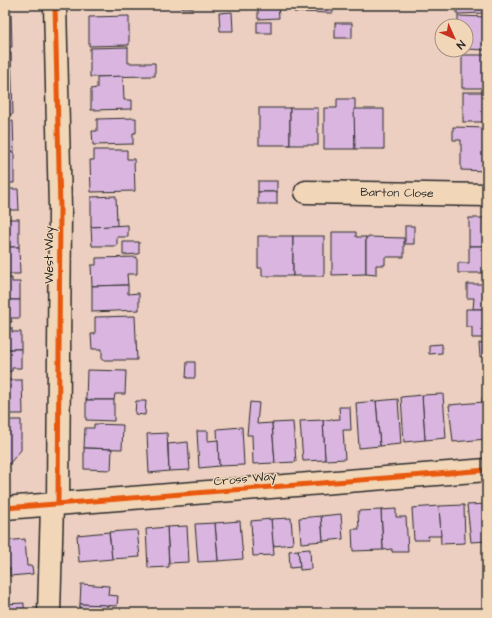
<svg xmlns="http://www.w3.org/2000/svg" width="492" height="618" font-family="'Architects Daughter',sans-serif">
	<rect width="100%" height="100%" fill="#eccfc0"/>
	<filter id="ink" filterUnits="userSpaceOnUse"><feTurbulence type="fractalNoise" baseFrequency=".025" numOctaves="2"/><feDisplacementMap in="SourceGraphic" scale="8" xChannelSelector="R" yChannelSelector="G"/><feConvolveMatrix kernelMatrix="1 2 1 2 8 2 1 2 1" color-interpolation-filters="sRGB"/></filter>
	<g filter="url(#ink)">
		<!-- building -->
		<g fill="#d9b5df" stroke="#2b2b2b">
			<polygon points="90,5 131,5 131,8 90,9"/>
			<rect x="182" y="5" width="11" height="3"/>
			<polygon points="258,5 278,5 279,18 258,19"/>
			<polygon points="294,5 333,5 333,13 294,12"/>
			<polygon points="457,5 485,5 485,13 457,14"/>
			<polygon points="232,12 233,31 220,31 219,13"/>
			<polygon points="5,13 11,13 12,47 5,47"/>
			<polygon points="129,16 129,45 89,46 89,17"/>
			<polygon points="458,16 487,17 487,50 466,49 466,26 458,26"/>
			<rect x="257" y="22" width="14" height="11"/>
			<rect x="335" y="23" width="17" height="15"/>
			<polygon points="128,47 128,63 155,63 155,76 90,77 90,48"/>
			<polygon points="5,53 11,53 12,84 5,84"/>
			<rect x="462" y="55" width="25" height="33"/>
			<polygon points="123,76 124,100 132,100 132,109 91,110 91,89 97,88 97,77"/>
			<polygon points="5,84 12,84 13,114 5,115"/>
			<rect x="463" y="92" width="24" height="30"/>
			<polygon points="337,99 355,99 355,149 324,149 324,108 337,108"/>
			<rect x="259" y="108" width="31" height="37"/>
			<rect x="290" y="108" width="28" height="37"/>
			<polygon points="354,109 384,109 384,149 355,149"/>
			<polygon points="136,118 136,133 133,133 133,144 93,145 92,131 97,131 97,119"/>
			<polygon points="5,121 13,121 14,152 5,153"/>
			<polygon points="453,127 487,128 487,171 461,170 461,140 453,140"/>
			<polygon points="94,150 127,150 127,159 134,159 135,191 91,192 90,160 94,160"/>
			<polygon points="14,152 14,183 5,183 5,153"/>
			<rect x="258" y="181" width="19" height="11"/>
			<polygon points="5,189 18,189 19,210 5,210"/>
			<rect x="258" y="192" width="19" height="12"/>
			<polygon points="116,196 117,226 91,227 91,197"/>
			<rect x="469" y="218" width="18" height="28"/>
			<rect x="5" y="219" width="14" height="28"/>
			<polygon points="128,225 128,237 117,237 117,246 92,246 91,227"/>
			<rect x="405" y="226" width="9" height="18"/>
			<polygon points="332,232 356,232 356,237 366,237 366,274 332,275"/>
			<polygon points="258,236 293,236 293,276 262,276 262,268 258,268"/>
			<rect x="293" y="236" width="31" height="40"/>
			<polygon points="366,237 404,238 404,257 385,257 385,265 376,265 376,275 366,274"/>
			<polygon points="123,242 139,242 139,254 123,255"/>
			<polygon points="469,246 487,246 487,273 458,273 458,263 469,263"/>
			<polygon points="5,247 19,247 20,274 5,274"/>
			<polygon points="137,257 137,274 127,274 128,285 92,286 91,265 96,265 96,258"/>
			<polygon points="5,278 12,278 12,282 20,282 20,300 5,300"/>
			<polygon points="467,284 487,284 487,309 473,309 474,298 467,298"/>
			<polygon points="128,285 128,294 139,293 139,310 92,312 92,286"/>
			<polygon points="5,300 20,300 20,318 11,318 12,322 5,322"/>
			<polygon points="466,309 487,309 487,338 472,338 472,327 466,327"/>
			<polygon points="135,316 137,360 102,360 102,349 92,349 91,334 95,334 95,317"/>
			<polygon points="5,328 12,328 12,332 21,332 21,349 5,349"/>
			<polygon points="487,342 487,356 480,357 479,343"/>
			<polygon points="442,344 442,353 429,354 429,345"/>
			<polygon points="5,349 21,349 21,368 12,368 12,371 5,372"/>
			<polygon points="187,362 195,362 195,378 186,378"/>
			<polygon points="87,370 126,371 125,394 115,394 114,400 86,400"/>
			<polygon points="5,380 22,380 23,414 5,414"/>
			<polygon points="443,394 446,438 425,440 422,395"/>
			<polygon points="422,395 425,440 404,442 401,397"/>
			<polygon points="482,398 487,398 487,439 486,439"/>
			<polygon points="398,399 401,444 380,446 376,401"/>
			<polygon points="86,400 114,400 114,421 86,420"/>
			<polygon points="136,401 146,401 145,415 135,414"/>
			<polygon points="376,401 380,446 359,448 356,403"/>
			<polygon points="250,402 259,403 257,424 272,423 275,463 253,464 252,435 247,435"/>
			<polygon points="483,402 486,439 453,442 449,405"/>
			<polygon points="339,407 350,407 351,430 343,430 345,459 325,460 323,420 340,419"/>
			<polygon points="5,420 21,420 21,450 9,464 5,461"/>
			<polygon points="323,420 325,460 303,461 300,421"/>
			<polygon points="293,422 296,462 275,463 272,423"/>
			<polygon points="94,424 123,425 122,449 84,448 85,428 94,428"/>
			<polygon points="242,427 244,465 219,466 217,429"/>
			<polygon points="197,431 208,431 208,441 218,440 219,466 199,468"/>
			<polygon points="167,433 169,471 149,473 147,434"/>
			<polygon points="188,442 190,470 169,471 168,444"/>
			<polygon points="84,448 112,449 111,470 84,469"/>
			<polygon points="487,504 487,541 471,542 467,505"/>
			<polygon points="464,505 465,543 441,544 439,506"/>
			<polygon points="439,506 441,536 428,536 429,540 414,540 412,508"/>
			<polygon points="396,509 396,517 406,517 408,552 392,552 392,549 383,550 381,510"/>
			<polygon points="381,510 383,550 353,551 352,529 359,529 358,511"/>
			<polygon points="341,514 343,539 323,541 321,516"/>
			<polygon points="321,516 323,541 301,543 299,518"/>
			<polygon points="291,518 293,544 273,546 271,519"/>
			<polygon points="271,519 274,555 253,556 251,521"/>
			<polygon points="240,521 243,559 218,561 215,523"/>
			<polygon points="215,523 218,561 198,562 195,524"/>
			<polygon points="187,526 189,562 169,563 167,527"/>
			<polygon points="167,527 169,567 148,568 146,529"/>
			<polygon points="137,530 140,557 112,559 109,532"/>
			<polygon points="109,532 112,559 79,562 77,535"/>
			<polygon points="25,539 27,566 32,566 33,574 10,576 10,568 6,568 5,541"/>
			<polygon points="310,549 311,569 300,570 298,550"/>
			<polygon points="298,550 300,567 290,568 289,551"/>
			<polygon points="5,555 7,577 5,577"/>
			<polygon points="81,584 109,586 108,595 118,596 117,606 80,604"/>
			<polygon points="24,603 24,613 5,613 5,604"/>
			<polygon points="80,604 107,605 107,613 79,613"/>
		</g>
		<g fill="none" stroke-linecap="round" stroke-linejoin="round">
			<defs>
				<g id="street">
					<polyline points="55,5 60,208 58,504"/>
					<polyline points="306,192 487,195"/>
					<polyline points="5,508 487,470"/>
					<polyline points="49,613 52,505"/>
				</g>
			</defs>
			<!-- street casing -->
			<use href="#street" stroke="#2b2b2b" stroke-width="25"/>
			<!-- street -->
			<use href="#street" stroke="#f1d6b8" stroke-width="22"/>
			<defs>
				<g id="cycleway">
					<polyline points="55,5 60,208 58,504"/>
					<polyline points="5,508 487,470"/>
				</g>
			</defs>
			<!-- cycleway casing -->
			<use href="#cycleway" stroke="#f1d6b8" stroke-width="8"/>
			<!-- cycleway -->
			<use href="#cycleway" stroke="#e8590c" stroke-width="5"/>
		</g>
	</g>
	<g text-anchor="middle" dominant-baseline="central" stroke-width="3" stroke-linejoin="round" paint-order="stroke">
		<!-- street labels -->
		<g font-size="12" fill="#2b2b2b" stroke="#f1d6b8">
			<text transform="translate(397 193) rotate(1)">Barton Close</text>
			<text transform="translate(49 255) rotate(-90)">West Way</text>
			<text transform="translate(245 479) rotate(-5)">Cross Way</text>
		</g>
	</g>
	<!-- margin -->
	<rect width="492" height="618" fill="none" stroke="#f1d6b8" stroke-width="20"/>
	<rect x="10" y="10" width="472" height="598" fill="none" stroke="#2b2b2b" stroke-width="1.5" filter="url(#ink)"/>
	<!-- north arrow -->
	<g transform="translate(454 38) rotate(135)"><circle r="19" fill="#f1d6b8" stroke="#a29280"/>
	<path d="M0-3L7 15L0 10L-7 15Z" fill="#c8321e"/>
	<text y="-6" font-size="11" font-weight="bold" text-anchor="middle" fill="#2b2b2b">N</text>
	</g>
</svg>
